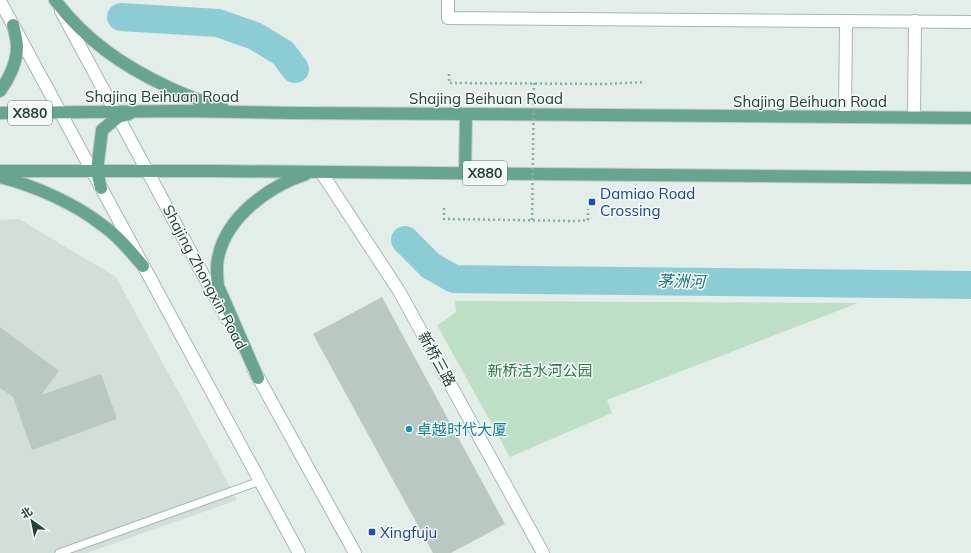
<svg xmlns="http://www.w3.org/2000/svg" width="971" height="553" font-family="Mulish,'Noto Sans SC',sans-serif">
	<rect width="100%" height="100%" fill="#e4eee9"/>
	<!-- built -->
	<polygon fill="#d2ded8" points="19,219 116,277 237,500 87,553 0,553 0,220"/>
	<!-- green -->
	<polygon fill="#bddfc5" points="455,301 858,303 607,400 612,413 510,457 437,325 444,321 456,312"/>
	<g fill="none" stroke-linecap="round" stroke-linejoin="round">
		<!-- river -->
		<g stroke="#8cccd4" stroke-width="28">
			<polyline points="121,17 218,23 255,36 283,53 295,69"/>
			<polyline points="405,240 431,266 454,279 971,285"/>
		</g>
	</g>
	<!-- building -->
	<g fill="#b9c9c2">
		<polygon points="382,297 505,524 451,553 433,553 313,334"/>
		<polygon points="0,327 59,371 41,395 101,374 117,419 32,450 13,397 0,388"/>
	</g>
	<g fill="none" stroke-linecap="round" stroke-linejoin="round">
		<defs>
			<polyline id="service" points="59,553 260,481"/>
			<g id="minor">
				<polyline points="448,0 448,18 971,22"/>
				<polyline points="845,117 846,21"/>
				<polyline points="914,117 915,21"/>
				<polyline points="321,172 399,291 543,553"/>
			</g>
			<g id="tertiary">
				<polyline points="0,1 299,553"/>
				<polyline points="61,11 227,319"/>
				<polyline points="253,368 355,553"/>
			</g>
			<g id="primary">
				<path d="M55 0C85 40 123 66 168 87 185 95 203 103 222 107"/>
				<path d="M0 91C9 79 17 62 17 47 17 40 15 33 13 25"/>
				<polyline points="0,113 180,111 293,113 466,114 971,118"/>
				<polyline points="0,171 215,171 971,178"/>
				<polyline points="465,173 466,114"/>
				<path d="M0 177C33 185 76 204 102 225 118 236 130 251 143 266"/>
				<polyline points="101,188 97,171 102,130 118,117 129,114"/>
				<path d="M258 378 218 286C217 277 216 267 218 258 226 217 269 186 306 174"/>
			</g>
		</defs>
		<!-- service casing -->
		<use href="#service" stroke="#a6b6b0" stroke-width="9"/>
		<!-- minor casing -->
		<use href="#minor" stroke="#a6b6b0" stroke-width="14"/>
		<!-- tertiary casing -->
		<use href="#tertiary" stroke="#a6b6b0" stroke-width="14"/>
		<!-- primary casing -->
		<use href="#primary" stroke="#c1cac7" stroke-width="14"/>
		<!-- path -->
		<g stroke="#84b2a2" stroke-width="2.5" stroke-dasharray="2 3" stroke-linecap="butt">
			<polyline points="449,74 449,83 604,84 645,82"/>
			<polyline points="444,208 444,219 576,221 588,220 588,209"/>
		</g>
		<!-- service -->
		<use href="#service" stroke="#fff" stroke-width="7"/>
		<!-- minor -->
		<use href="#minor" stroke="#fff" stroke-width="12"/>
		<!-- tertiary -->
		<use href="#tertiary" stroke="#fff" stroke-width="12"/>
		<!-- primary -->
		<use href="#primary" stroke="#68a492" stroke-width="12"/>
		<!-- path-bridge -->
		<polyline stroke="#84b2a2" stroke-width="2.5" stroke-dasharray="2 3" stroke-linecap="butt" points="532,220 534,83"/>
	</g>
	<!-- markers -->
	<g fill="#1a4fb4" stroke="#f5faf7" stroke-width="1.5">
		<rect x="588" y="198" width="8" height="8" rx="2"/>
		<rect x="368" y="528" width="8" height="8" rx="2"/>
	</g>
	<circle fill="#0f9aa8" stroke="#f5faf7" stroke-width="1.5" cx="409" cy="429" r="4"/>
	<g text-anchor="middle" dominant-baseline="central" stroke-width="3" stroke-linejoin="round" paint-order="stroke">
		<!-- shield labels -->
		<g fill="#f5faf7" stroke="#627871" stroke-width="1">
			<rect x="8" y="101" width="44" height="24" rx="3"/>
			<rect x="463" y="161" width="44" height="24" rx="3"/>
		</g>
		<g font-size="14" font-weight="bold" fill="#234037">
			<text x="30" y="113">X880</text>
			<text x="485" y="173">X880</text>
		</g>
		<!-- street labels -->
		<g font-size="15" fill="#234037" stroke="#f5faf7">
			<text x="162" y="96">Shajing Beihuan Road</text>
			<text x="486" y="98">Shajing Beihuan Road</text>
			<text x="810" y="101">Shajing Beihuan Road</text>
			<text transform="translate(205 277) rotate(62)">Shajing Zhongxin Road</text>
			<text transform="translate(437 359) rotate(61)">新桥三路</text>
		</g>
		<!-- transit labels -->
		<g font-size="15" fill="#164399" stroke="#f5faf7" text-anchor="start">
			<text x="600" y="193">Damiao Road<tspan x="600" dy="17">Crossing</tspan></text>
			<text x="380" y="532">Xingfuju</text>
		</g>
		<!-- park labels -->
		<g font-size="15" fill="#2c7846" stroke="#f5faf7">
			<text x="540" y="370">新桥活水河公园</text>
		</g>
		<!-- culture labels -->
		<g font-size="15" fill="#0d838f" stroke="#f5faf7" text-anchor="start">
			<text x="417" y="429">卓越时代大厦</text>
		</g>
		<!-- water labels -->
		<g font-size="16" font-style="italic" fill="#1b727e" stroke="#f5faf7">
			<text transform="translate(681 281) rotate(1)">茅洲河</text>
		</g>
	</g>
	<!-- north arrow -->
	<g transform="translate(32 521) rotate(327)" stroke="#f5faf7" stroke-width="3" paint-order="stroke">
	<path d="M0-3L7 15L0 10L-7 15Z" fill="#234037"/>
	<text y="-6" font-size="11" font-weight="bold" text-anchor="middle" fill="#234037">北</text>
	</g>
</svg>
